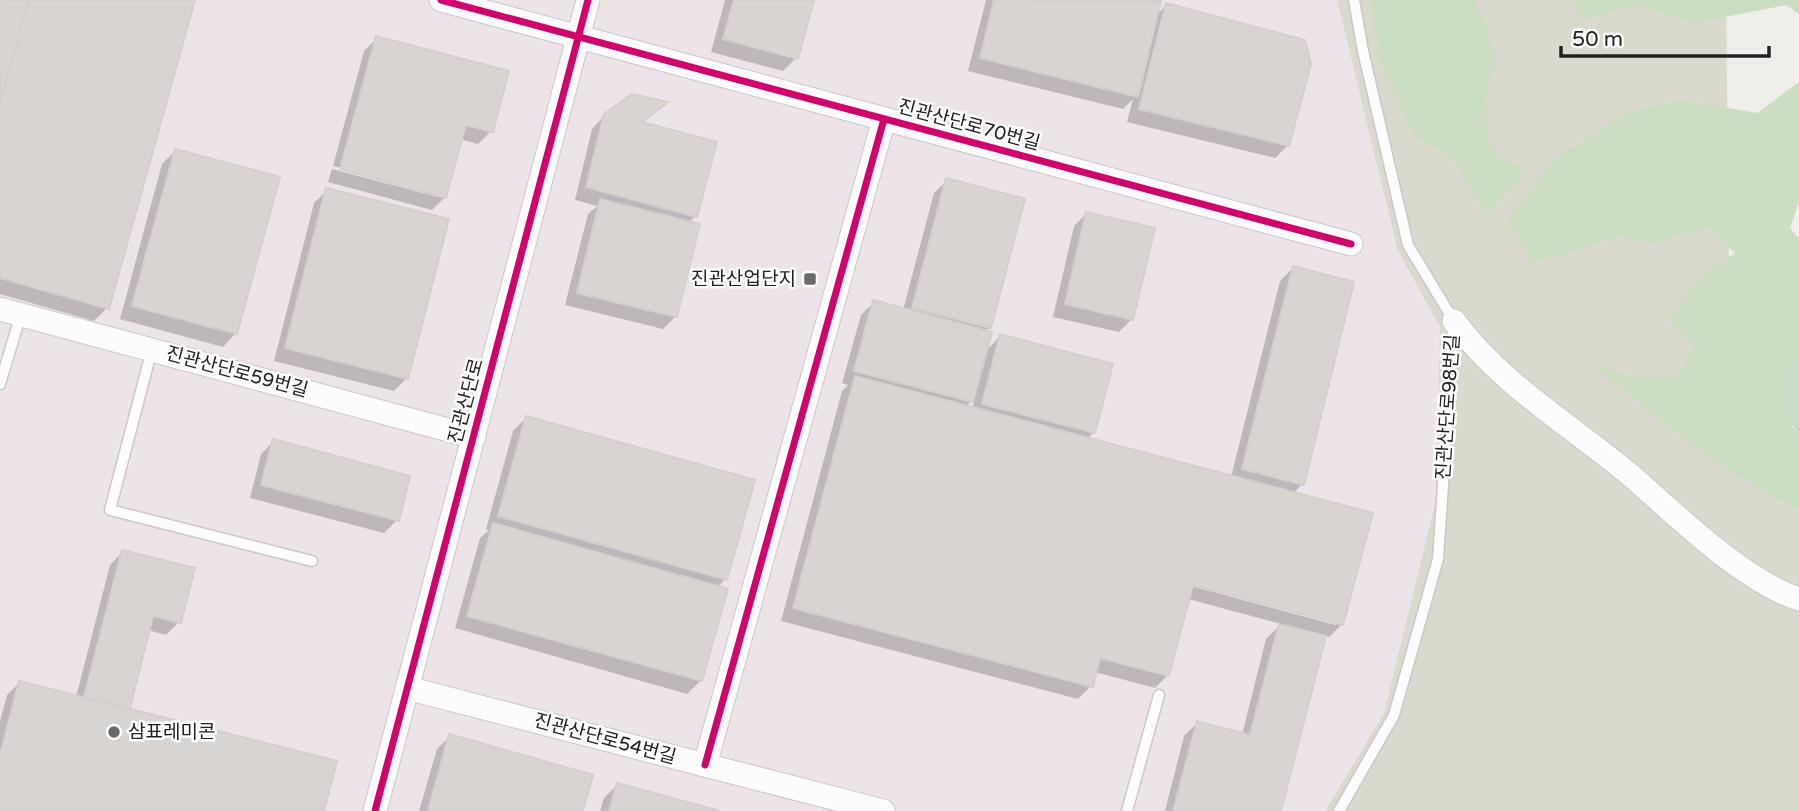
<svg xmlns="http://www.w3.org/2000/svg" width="1799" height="811" font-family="'Varela Round','Noto Sans KR',sans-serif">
	<rect width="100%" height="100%" fill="#f0eeeb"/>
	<!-- industrial -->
	<polygon fill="#ede4e9" points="0,0 1337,0 1398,250 1440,327 1436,500 1384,713 1324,811 0,811"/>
	<!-- construction -->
	<polygon fill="#d9d9cd" points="1337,0 1726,0 1731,445 1799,483 1799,811 1325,811 1384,713 1436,500 1440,327 1398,251"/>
	<!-- forest -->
	<g fill="#cbdec1">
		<polygon points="1371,0 1475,0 1496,57 1484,98 1488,141 1501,159 1526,169 1487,215 1450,154 1415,137 1379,59"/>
		<polygon points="1569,0 1799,0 1799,14 1786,5 1694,23 1634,5 1586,20"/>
		<path d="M1799 82V201L1790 228 1799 239V359L1788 365 1791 425 1799 434V509C1723 473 1659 420 1595 366L1639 378H1677L1695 343 1668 320 1697 281 1735 253 1708 227 1653 244 1620 236 1532 263 1509 220 1555 158 1633 111 1681 100 1757 113Z"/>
	</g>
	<!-- cemetery -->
	<path fill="#cadbca" d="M1799 359V434C1781 413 1783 390 1788 365Z"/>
	<!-- shadow -->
	<g fill="#0003" fill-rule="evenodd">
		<polygon points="0,0 193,0 107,308 94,321 0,294"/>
		<polygon points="725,0 812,0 796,58 783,71 711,52"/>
		<polygon points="986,0 1148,0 1159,3 1156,16 1166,5 1288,145 1275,158 1127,122 1133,99 1123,109 968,71"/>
		<polygon points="377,38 491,131 478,144 460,139 445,197 432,210 328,182 332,169 438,197 438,194 333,166 364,51"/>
		<polygon points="664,103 641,124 696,216 688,223 676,316 663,329 565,305 588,214 597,206 575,200 592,129 605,115"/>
		<polygon points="175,151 235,334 223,347 120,319 162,164"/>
		<path d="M947 180 1023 200 989 328 985 332 984 353 1000 336 1094 432 1087 439 1231 477 1280 281 1293 268 1302 484 1293 494 1342 624 1329 637 1324 636 1279 811H1165L1184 736 1197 723 1242 735 1266 639 1281 624 1188 599 1168 675 1155 688 1095 672 1091 686 1078 699 781 621 842 391 848 385 842 383 861 315 874 302 903 310 934 193ZM975 397 972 409 965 407ZM1185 581 1336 621V625L1184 584Z"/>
		<polygon points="327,190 407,378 394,391 274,361 314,203"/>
		<polygon points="1087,213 1132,319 1119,332 1053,317 1074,226"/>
		<polygon points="526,418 725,579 717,588 726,590 700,681 687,694 455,628 480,538 489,530 486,529 513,431"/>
		<polygon points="274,441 397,520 384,533 250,498 261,454"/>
		<polygon points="122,552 179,622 166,635 148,630 128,710 322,811 0,811 0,721 7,695 20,682 76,697 110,565"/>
		<polygon points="450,736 581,811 419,811 437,749"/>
		<polygon points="617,785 714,811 600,811 604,798"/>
	</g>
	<!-- building -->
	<g fill="#d7d4d2" stroke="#d3d0cc" stroke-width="2">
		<polygon points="0,0 29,0 0,104"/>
		<polygon points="29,0 195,0 109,309 0,278 0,104"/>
		<polygon points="734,0 814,0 798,59 723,39"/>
		<polygon points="994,0 1161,1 1138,97 980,58"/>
		<polygon points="1166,3 1305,40 1311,64 1289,146 1139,109"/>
		<polygon points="376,36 509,71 493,132 466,125 446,198 340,169"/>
		<polygon points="632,94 668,102 642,122 717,142 697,217 586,187 604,114"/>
		<polygon points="175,149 280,177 237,334 132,306"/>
		<polygon points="946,178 1025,199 991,328 912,308"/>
		<polygon points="326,188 449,219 408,379 285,348"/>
		<polygon points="600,199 700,224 677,317 577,293"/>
		<polygon points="1086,212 1155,228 1133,320 1065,304"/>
		<polygon points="1293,266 1354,282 1304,485 1242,469"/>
		<polygon points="873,300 992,332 973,402 854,371"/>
		<polygon points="1000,334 1113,364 1095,433 982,404"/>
		<polygon points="855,376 1373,513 1343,625 1193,585 1169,676 1100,658 1093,687 793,608"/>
		<polygon points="526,416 755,480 727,580 498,516"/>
		<polygon points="273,439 410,476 399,521 261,485"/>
		<polygon points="493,523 728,589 702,681 467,616"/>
		<polygon points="122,550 195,568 181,623 153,616 130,708 84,697"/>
		<polygon points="1279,624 1326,636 1281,811 1173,811 1197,721 1250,735"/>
		<polygon points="19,681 337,761 324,811 0,811 0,755"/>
		<polygon points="449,734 593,775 583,811 428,811"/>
		<polygon points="617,783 720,811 609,811"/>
	</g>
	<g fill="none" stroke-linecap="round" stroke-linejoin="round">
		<defs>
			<g id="service">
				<polyline points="152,349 110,510 312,561"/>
				<polyline points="0,384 21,314"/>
				<polyline points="1127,811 1159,695"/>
				<polyline points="1339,811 1394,715 1438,559 1454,321 1408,245 1363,51 1354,0"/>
			</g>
			<g id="minor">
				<polyline points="441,0 1351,244"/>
				<polyline points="0,309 474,437"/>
				<path d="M1454 321C1502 386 1574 427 1635 479 1678 517 1745 582 1799 599"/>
				<polyline points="407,688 883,811"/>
				<polyline points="705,765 884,119"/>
				<polyline points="375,811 588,0"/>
			</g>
		</defs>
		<!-- service casing -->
		<use href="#service" stroke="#c9c8c7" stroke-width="13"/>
		<!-- minor casing -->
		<use href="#minor" stroke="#c9c8c7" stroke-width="25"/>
		<!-- service -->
		<use href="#service" stroke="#fdfcfc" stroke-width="10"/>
		<!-- minor -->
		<use href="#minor" stroke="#fdfcfc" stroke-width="23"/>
		<defs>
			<g id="cycleway">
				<polyline points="441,0 1351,244"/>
				<polyline points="705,765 884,119"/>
				<polyline points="375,811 588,0"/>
			</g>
		</defs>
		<!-- cycleway casing -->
		<use href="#cycleway" stroke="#fff" stroke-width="11"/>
		<!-- cycleway -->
		<use href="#cycleway" stroke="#d6006c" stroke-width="7"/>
	</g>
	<!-- markers -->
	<g fill="#6a6968" stroke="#fff" stroke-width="2.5">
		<rect x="803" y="272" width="14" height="14" rx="3.5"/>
		<circle cx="114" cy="732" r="7"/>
	</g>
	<g text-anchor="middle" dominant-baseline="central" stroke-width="5" stroke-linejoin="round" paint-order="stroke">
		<!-- street labels -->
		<g font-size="19" fill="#222" stroke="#fff">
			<text transform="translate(969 125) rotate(15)">진관산단로70번길</text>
			<text transform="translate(237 372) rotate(15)">진관산단로59번길</text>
			<text transform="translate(466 401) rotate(-75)">진관산단로</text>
			<text transform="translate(1448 407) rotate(-86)">진관산단로98번길</text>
			<text transform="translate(605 739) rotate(15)">진관산단로54번길</text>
		</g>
		<!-- poi labels -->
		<g font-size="19" fill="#222" stroke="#fff" text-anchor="end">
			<text x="796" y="279">진관산업단지</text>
			<text x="128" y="732" text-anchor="start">삼표레미콘</text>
		</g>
	</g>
	<!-- scale -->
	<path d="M1561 46v10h208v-10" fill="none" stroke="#222222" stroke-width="3.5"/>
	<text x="1572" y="46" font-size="21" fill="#222222" stroke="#ffffff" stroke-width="5" paint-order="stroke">50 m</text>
</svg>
